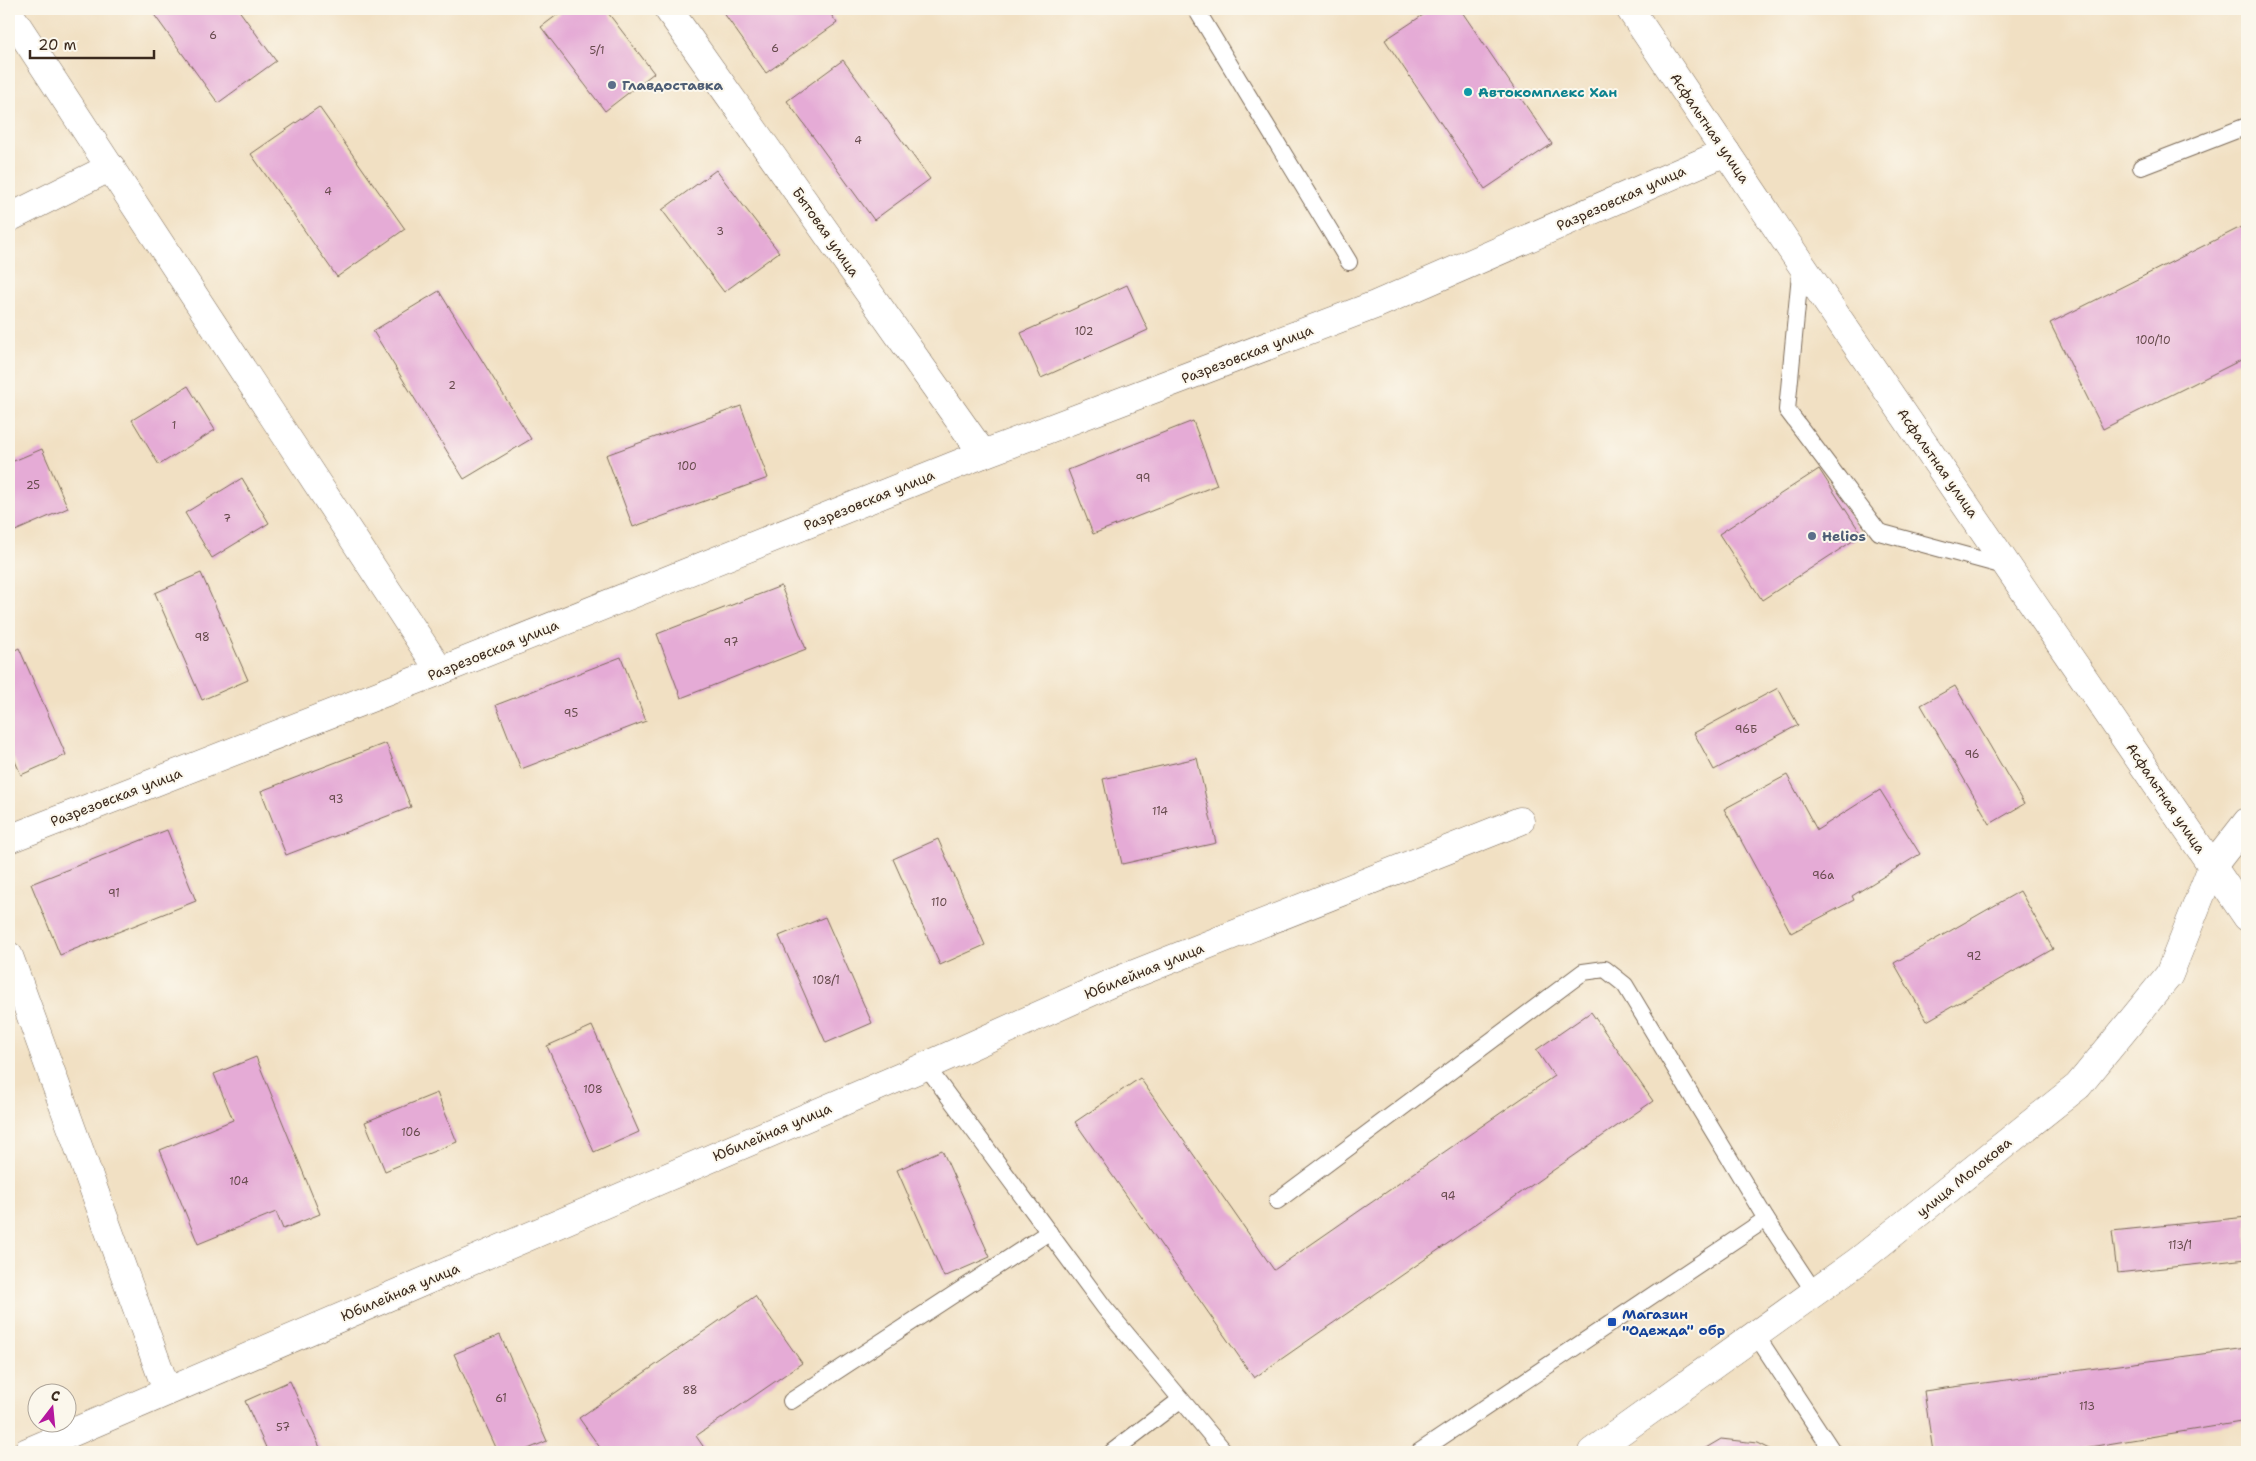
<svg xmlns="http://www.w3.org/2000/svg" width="2256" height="1461" font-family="'Shantell Sans',sans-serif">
	<rect width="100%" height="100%" fill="#fbf7ec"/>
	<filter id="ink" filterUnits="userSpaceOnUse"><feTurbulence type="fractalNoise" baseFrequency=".02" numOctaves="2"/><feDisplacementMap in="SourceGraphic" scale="10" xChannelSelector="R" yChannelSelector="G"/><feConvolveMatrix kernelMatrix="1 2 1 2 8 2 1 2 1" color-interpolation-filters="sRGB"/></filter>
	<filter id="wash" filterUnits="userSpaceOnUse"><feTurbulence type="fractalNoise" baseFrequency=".0096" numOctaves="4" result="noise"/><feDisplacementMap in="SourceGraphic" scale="20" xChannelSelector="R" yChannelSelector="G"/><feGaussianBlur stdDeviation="1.12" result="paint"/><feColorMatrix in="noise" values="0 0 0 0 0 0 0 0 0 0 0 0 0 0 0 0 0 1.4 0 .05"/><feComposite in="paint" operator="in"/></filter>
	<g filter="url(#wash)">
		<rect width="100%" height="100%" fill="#f1e0c3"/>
		<g id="blocks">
			<!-- building -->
			<g fill="#e5abd6">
				<polygon points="150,9 238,9 276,61 218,103"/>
				<polygon points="565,9 605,9 654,73 605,111 541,27"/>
				<polygon points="721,9 827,9 837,23 766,73"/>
				<polygon points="1432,9 1460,9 1552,144 1485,189 1385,40"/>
				<polygon points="843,60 930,179 874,220 787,101"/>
				<polygon points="319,107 405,229 337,277 251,154"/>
				<polygon points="716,170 779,252 724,292 662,210"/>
				<polygon points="2247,224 2247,357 2103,429 2050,323"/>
				<polygon points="1127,285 1148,330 1041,378 1021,333"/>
				<polygon points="439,291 531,439 464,479 373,331"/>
				<polygon points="188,386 215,430 159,465 132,420"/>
				<polygon points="741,406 768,478 633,527 606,455"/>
				<polygon points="1193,421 1217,485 1093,534 1068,470"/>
				<polygon points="42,449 68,508 13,532 9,523 9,463"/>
				<polygon points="1819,469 1862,535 1762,600 1719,534"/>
				<polygon points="242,478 269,523 212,558 185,513"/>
				<polygon points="201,573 248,680 202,700 155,593"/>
				<polygon points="781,586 806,649 681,698 657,634"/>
				<polygon points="19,648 66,755 21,775 9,747 9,653"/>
				<polygon points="621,657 646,721 521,769 496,705"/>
				<polygon points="1955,686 2024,804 1990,824 1921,705"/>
				<polygon points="1778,688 1798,725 1714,770 1694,733"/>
				<polygon points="386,743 411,807 286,855 261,791"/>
				<polygon points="1197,758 1216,843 1122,864 1103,779"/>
				<polygon points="1787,775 1817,830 1880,790 1920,854 1852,896 1854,900 1791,933 1724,809"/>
				<polygon points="167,830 196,901 60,955 31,884"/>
				<polygon points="938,839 985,945 940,965 893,859"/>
				<polygon points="2020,891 2053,949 1927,1021 1894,963"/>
				<polygon points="825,917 872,1023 826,1043 779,936"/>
				<polygon points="1591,1012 1653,1101 1254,1378 1075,1122 1140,1078 1274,1270 1554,1076 1536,1050"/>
				<polygon points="592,1026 639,1132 594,1152 547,1046"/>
				<polygon points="256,1057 320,1214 283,1229 276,1212 198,1244 160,1150 233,1120 214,1074"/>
				<polygon points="437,1093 457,1142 385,1171 365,1122"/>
				<polygon points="942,1150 990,1257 944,1277 897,1170"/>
				<polygon points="2247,1217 2247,1259 2117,1273 2112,1231"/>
				<polygon points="755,1296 802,1363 696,1436 707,1452 603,1452 579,1418"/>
				<polygon points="500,1335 547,1441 521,1452 498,1452 454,1354"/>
				<polygon points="2247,1348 2247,1421 2059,1452 1933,1452 1924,1391"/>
				<polygon points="290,1381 322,1452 268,1452 245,1401"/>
				<polygon points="1721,1439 1757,1443 1775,1452 1699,1452"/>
			</g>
		</g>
	</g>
	<g filter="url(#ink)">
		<use href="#blocks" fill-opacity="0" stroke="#7b6a58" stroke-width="1"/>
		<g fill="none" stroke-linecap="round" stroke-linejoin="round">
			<defs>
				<g id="service">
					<polyline points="1196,9 1349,262"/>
					<polyline points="2141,167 2247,126"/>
					<polyline points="1801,264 1787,410 1879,532 2008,567"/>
					<polyline points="926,1066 1104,1307 1225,1452"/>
					<polyline points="1277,1201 1583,972 1605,969 1625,985 1766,1219 1815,1293"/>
					<polyline points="1756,1335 1833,1452"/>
					<polyline points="791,1401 1049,1232"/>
					<polyline points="1112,1452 1180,1400"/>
					<polyline points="1419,1452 1766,1219"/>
				</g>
				<g id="minor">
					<polyline points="668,9 983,454"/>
					<polyline points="9,13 440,671"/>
					<polyline points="9,218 111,167"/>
					<polyline points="9,839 440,671 983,454 1375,305 1726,152"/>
					<polyline points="9,956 167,1391"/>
					<polyline points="27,1452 926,1066 1109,984 1520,821"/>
				</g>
				<polyline id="tertiary" points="1592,1452 1857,1262 2078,1086 2169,975 2212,867 2247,822"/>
				<polyline id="secondary" points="1630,9 1801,264 2247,917"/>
			</defs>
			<!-- service casing -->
			<use href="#service" stroke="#7b6a58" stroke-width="18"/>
			<!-- minor casing -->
			<use href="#minor" stroke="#7b6a58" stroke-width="29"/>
			<!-- tertiary casing -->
			<use href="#tertiary" stroke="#7b6a58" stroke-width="29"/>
			<!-- secondary casing -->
			<use href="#secondary" stroke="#7b6a58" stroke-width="29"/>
			<!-- service -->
			<use href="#service" stroke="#fff" stroke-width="16"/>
			<!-- minor -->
			<use href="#minor" stroke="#fff" stroke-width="28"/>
			<!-- tertiary -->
			<use href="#tertiary" stroke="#fff" stroke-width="28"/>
			<!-- secondary -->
			<use href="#secondary" stroke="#fff" stroke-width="28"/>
		</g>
	</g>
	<!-- markers -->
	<g fill="#5c6f8a" stroke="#fbf7ec" stroke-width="2">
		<circle cx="612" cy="85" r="5"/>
		<circle cx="1812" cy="536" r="5"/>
	</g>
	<circle fill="#0f9aa8" stroke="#fbf7ec" stroke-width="2" cx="1468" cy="92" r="5"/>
	<rect fill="#1a4fb4" stroke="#fbf7ec" stroke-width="2" x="1607" y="1317" width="10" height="10" rx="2.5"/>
	<g text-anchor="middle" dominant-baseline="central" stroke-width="4" stroke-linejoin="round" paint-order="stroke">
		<!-- number labels -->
		<g font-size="11" fill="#664a4c">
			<text x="213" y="35">6</text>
			<text x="775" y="48">6</text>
			<text x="597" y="50">5/1</text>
			<text x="858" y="140">4</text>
			<text x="328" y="191">4</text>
			<text x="720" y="231">3</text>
			<text x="1084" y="331">102</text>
			<text x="2153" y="340">100/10</text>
			<text x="452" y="385">2</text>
			<text x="174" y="425">1</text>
			<text x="687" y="466">100</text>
			<text x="1143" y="478">99</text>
			<text x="33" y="485">25</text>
			<text x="227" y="518">7</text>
			<text x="202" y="637">98</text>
			<text x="731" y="642">97</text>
			<text x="571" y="713">95</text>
			<text x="1746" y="729">96Б</text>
			<text x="1972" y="754">96</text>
			<text x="336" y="799">93</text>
			<text x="1160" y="811">114</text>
			<text x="1823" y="875">96а</text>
			<text x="114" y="893">91</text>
			<text x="939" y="902">110</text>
			<text x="1974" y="956">92</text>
			<text x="826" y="980">108/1</text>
			<text x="593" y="1089">108</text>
			<text x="411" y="1132">106</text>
			<text x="239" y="1181">104</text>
			<text x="1448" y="1196">94</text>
			<text x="2180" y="1245">113/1</text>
			<text x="690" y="1390">88</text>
			<text x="501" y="1398">61</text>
			<text x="2087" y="1406">113</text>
			<text x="283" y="1427">57</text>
		</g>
		<!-- service labels -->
		<g font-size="14" font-weight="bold" fill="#4e5e75" stroke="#fbf7ec" text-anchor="start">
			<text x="622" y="85">Главдоставка</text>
			<text x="1822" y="536">Helios</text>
		</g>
		<!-- culture labels -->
		<g font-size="14" font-weight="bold" fill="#0d838f" stroke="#fbf7ec" text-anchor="start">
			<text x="1478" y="92">Автокомплекс Хан</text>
		</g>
		<!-- street labels -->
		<g font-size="14" fill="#3b2a1e" stroke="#fbf7ec">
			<text transform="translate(1710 128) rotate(56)">Асфальтная улица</text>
			<text transform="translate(1621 198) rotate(-24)">Разрезовская улица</text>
			<text transform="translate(826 232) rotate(55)">Бытовая улица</text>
			<text transform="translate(1247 354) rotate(-21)">Разрезовская улица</text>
			<text transform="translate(1938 463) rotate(55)">Асфальтная улица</text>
			<text transform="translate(869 500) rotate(-22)">Разрезовская улица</text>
			<text transform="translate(493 650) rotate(-22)">Разрезовская улица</text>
			<text transform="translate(116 797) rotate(-21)">Разрезовская улица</text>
			<text transform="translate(2166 798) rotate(56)">Асфальтная улица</text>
			<text transform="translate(1144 971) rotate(-22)">Юбилейная улица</text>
			<text transform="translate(772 1132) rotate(-23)">Юбилейная улица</text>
			<text transform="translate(1964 1177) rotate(-39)">улица Молокова</text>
			<text transform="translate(400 1292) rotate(-23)">Юбилейная улица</text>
		</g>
		<!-- transit labels -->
		<g font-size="14" font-weight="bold" fill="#164399" stroke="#fbf7ec" text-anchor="start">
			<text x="1622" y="1314">Магазин<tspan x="1622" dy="16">"Одежда" обр</tspan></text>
		</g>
	</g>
	<!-- margin -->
	<rect width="2256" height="1461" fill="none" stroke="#fbf7ec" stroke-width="30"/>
	<!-- north arrow -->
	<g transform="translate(52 1408) rotate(16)"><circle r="24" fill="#fbf7ec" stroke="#aea59a"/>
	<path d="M0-4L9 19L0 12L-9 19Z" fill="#b5179e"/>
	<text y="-8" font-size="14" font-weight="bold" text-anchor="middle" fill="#3b2a1e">С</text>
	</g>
	<!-- scale -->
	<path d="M30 50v8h124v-8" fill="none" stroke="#3b2a1e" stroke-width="2.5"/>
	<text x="38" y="50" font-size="15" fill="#3b2a1e" stroke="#fbf7ec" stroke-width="4" paint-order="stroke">20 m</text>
</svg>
